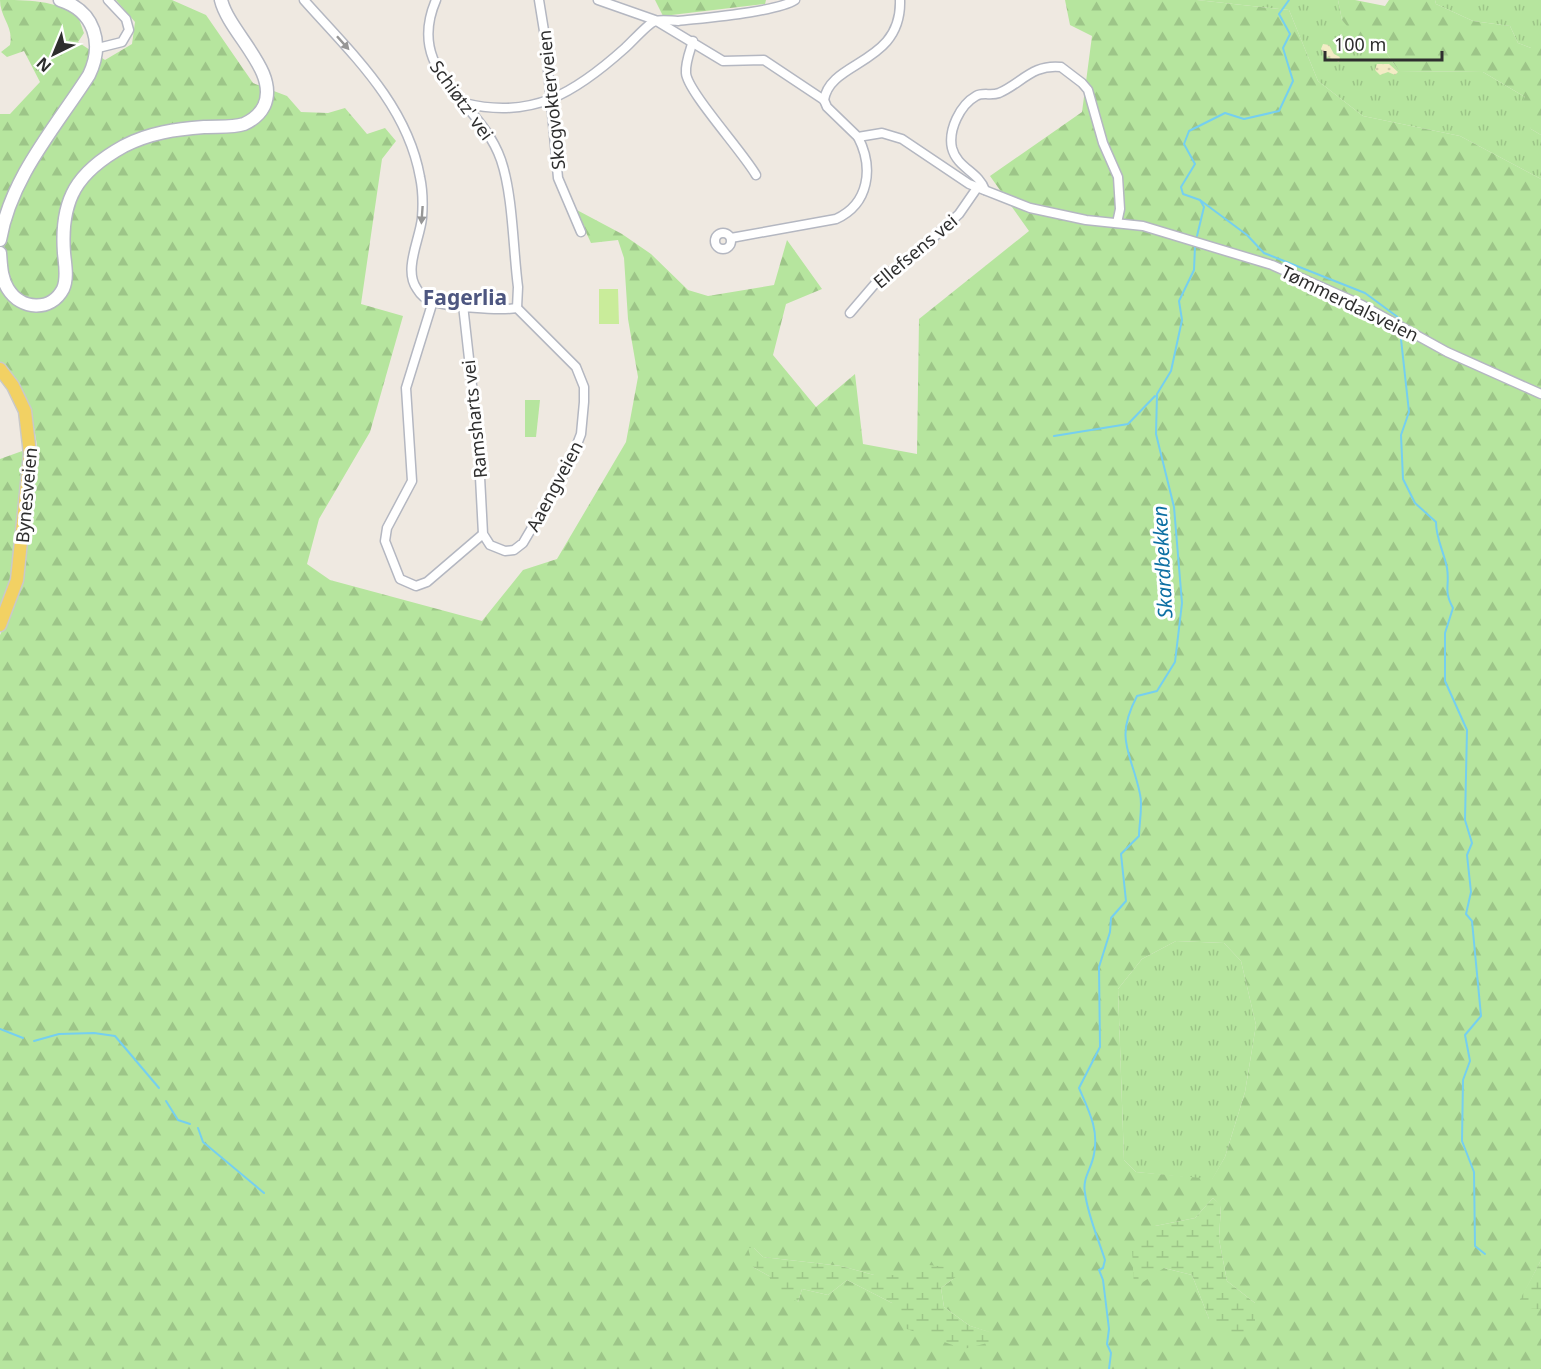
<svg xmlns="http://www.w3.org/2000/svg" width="1541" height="1369" font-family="'Noto Sans',sans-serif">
	<defs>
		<pattern id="grass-tufts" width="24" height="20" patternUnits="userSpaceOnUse" patternTransform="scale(1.5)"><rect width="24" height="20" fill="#b6e59e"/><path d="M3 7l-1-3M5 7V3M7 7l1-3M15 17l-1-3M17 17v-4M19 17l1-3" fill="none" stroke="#9dc588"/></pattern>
		<pattern id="forest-firs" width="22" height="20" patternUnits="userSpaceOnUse" patternTransform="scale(1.5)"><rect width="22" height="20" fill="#b6e59e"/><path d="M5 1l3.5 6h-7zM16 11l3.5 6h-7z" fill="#9dc588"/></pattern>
		<pattern id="wetland-marsh" width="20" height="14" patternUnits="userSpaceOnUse" patternTransform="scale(1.5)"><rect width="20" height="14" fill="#b6e59e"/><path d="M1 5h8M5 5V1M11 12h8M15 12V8" fill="none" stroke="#9dc588"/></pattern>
		<pattern id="sand-dots" width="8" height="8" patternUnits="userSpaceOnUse" patternTransform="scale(1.5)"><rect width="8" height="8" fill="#f3ecc5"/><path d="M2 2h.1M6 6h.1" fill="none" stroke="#d1cbaa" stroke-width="1.8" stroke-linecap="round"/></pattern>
	</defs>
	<rect width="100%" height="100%" fill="#efe9e1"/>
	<!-- grass -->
	<g fill="url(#grass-tufts)">
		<polygon points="1197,0 1338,0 1342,20 1387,54 1399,71 1483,72 1525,97 1531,129 1541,135 1541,179 1460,136 1363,116 1318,81 1289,10"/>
		<polygon points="1435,0 1541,0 1541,48 1531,48 1518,43 1510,26 1473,21 1436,4"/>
		<polygon points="1176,941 1224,943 1241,961 1256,1025 1245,1092 1225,1157 1212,1180 1136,1172 1124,1160 1118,989 1142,959"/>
	</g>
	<!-- forest -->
	<g fill="url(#forest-firs)" fill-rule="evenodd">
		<path d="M0 0C23 0 59 0 77 16 80 20 82 28 84 33L78 42 105 60 132 44 135 22 116 0H172L206 15 253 83 287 96 301 112 328 113 345 108 367 134 385 128 396 141 382 159 361 304 403 316 370 432 319 519 307 564 330 580 482 621 523 570 557 559 626 442 638 377 628 319 624 258 618 240 591 243 575 209 622 234 651 254 688 290 708 296 774 285 787 240 822 289 786 304 773 355 816 407 855 374 863 444 917 454 919 319 1029 231 990 176 1082 112 1092 36 1070 25 1065 0H1197L1289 10 1318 81 1363 116 1460 136 1541 179V1260L1516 1309H1541V1369H0V635L13 606 25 553 37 445 32 416 26 399 0 362V114H10L40 82 24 51 7 57 1 52 10 45C14 26 0 18 0 0ZM1176 941 1224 943 1241 961 1256 1025 1245 1092 1225 1157 1212 1179 1136 1172 1124 1160 1118 989 1142 959ZM1213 1198 1221 1206 1219 1239 1227 1281 1255 1303 1209 1319 1192 1275 1164 1268 1155 1226 1195 1218ZM754 1248 763 1257 841 1266 874 1275 953 1279 941 1288 944 1307 970 1326 992 1333 892 1303 847 1280 828 1295 802 1289 798 1302 769 1276 753 1267Z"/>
		<polygon points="655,0 766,0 765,4 663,16"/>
		<polygon points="1338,0 1355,0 1385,6 1389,0 1435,0 1436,4 1473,21 1510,26 1518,43 1531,48 1541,48 1541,135 1531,129 1519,108 1525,97 1483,72 1399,71 1387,54 1368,51 1342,20"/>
		<polygon points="25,450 12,579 0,614 0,459"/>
	</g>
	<!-- wetland -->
	<g fill="url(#wetland-marsh)">
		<polygon points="1213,1198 1221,1205 1219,1239 1227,1281 1255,1303 1255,1324 1237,1344 1209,1319 1192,1275 1164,1268 1134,1288 1132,1247 1155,1226 1195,1218"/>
		<polygon points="748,1248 754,1248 763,1257 841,1266 874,1275 906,1275 920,1264 947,1267 957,1276 941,1288 944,1307 970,1326 992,1333 995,1341 964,1349 904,1328 892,1303 847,1280 828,1295 802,1289 798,1302 774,1289 769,1276 753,1267"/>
		<polygon points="1541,1260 1541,1309 1515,1309"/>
	</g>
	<!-- sand -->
	<g fill="url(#sand-dots)">
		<polygon points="1323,44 1329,45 1334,54 1340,57 1339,62 1325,56 1321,49"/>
		<polygon points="1377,64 1389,64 1398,72 1395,75 1388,72 1380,75 1375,70"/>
	</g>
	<!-- park -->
	<polygon fill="#b6e59e" points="525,400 540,400 536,437 525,437"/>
	<!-- pitch -->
	<polygon fill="#c9ec9a" points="599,289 618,289 619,324 599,324"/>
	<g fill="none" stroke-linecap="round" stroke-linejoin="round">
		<!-- stream -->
		<g stroke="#75cff0" stroke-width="2">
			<polyline points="1200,200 1247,235 1264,253 1365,293 1399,318 1400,324"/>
			<polyline points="1197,236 1204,207 1200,200 1183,194 1181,187 1195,164 1184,144 1189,131 1225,113 1244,119 1279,111 1293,81 1283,48 1290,34 1279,14 1289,0"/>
			<path d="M1400 330 1409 412 1401 435 1403 479 1415 503 1436 522C1436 539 1444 552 1447 568 1450 586 1443 590 1453 608L1445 633V681L1467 730 1465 820 1472 843 1467 855 1471 892 1466 914 1472 921 1481 1016 1465 1035 1470 1061 1463 1080 1462 1141 1474 1172 1475 1246 1485 1254"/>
			<polyline points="1054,436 1128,424 1155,396"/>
			<polyline points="0,1029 23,1038"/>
			<polyline points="34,1041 59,1034 94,1033 115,1036 159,1088"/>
			<polyline points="166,1101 178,1120 190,1124"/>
			<polyline points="198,1128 203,1142 264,1193"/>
			<path d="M1109 1369 1111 1353 1107 1344 1109 1329 1103 1280 1099 1270 1103 1268 1105 1260C1098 1238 1088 1216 1085 1193 1082 1178 1092 1168 1094 1154 1099 1130 1089 1111 1079 1088L1100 1047 1099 967 1110 932 1111 918 1126 901 1121 854 1139 836C1139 824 1143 806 1140 794 1131 751 1114 740 1137 696L1157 691 1175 662 1182 603 1174 507 1156 434 1157 394 1171 371 1182 320 1179 301 1194 270 1195 246"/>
		</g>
		<defs>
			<g id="street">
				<path d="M304 0C351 53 407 104 420 177 423 191 423 205 422 218 420 239 403 270 417 289 420 294 425 299 431 301 449 307 499 311 517 308L576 367 584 387V402L581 434 569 465 523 543 514 550 505 551 490 545 483 534 478 439 463 305"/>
				<path d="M436 0C404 74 480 99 501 160 513 195 513 249 518 287L517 308"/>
				<polyline points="539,0 545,37 558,178 581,232"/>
				<polyline points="598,0 655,20 723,61 764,60 824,100 827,107 858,137 882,133 902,139 969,184 1030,208 1086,220 1143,226 1272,265 1362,305 1447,352 1541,394"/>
				<path d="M693 41C690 51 685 63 686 73 687 91 743 152 756 175"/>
				<polyline points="98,48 122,42 129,30 126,19 108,0"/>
				<path d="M824 100C830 60 902 65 900 0"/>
				<path d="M464 103C532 120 575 93 625 48 631 43 649 22 656 21 662 19 672 21 678 21 703 18 777 12 795 0"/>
				<path d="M985 190C979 172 957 168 952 148 948 130 960 105 976 96 983 92 991 96 999 93 1022 83 1032 64 1061 67L1082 83 1088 90 1103 143 1118 177 1120 209 1117 223"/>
				<circle cx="723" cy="241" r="8"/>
				<path d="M731 238 836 219C869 204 874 168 858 137"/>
				<polyline points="433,301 406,388 412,481 387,528 385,541 400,579 416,586 427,582 483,534"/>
				<polyline points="850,313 880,278 908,261 959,214 977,188"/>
			</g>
			<g id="secondary">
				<path d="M0 240C11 177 55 128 89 75 104 44 95 11 60 0"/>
				<path d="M0 253C1 265 1 278 8 289 21 310 51 312 63 289 68 278 65 264 64 253 60 199 77 172 124 146 149 133 176 129 204 127 217 126 232 128 244 124 253 120 260 114 264 106 280 72 229 33 221 0"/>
			</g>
			<polyline id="primary" points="0,369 13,386 25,411 30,454 17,580 0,625"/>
		</defs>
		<!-- street casing -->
		<use href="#street" stroke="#b4b7c1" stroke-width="11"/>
		<!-- secondary casing -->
		<use href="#secondary" stroke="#b4b7c1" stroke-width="15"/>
		<!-- primary casing -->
		<use href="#primary" stroke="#c9c9c9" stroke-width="15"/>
		<!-- street -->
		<use href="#street" stroke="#fff" stroke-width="8"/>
		<!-- secondary -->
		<use href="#secondary" stroke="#fff" stroke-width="12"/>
		<!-- primary -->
		<use href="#primary" stroke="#f2d163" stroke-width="12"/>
	</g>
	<!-- one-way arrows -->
	<defs><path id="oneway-solid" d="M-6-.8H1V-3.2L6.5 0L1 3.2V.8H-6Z" transform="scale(1.5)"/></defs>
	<g fill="#969696">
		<use href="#oneway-solid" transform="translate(343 43) rotate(48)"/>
		<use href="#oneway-solid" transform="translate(422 215) rotate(94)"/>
	</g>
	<g text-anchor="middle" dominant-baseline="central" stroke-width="6" stroke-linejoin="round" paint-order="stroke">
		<!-- street labels -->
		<g font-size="18" fill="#2e2e2e" stroke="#fff">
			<text transform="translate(462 100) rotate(54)">Schiøtz' vei</text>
			<text transform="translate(551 100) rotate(-96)">Skogvokterveien</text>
			<text transform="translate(915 251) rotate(-40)">Ellefsens vei</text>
			<text transform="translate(1350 303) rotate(26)">Tømmerdalsveien</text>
			<text transform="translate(474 419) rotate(-96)">Ramsharts vei</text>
			<text transform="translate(554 486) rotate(-62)">Aaengveien</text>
			<text transform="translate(26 495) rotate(-85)">Bynesveien</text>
		</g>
		<!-- water labels -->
		<g font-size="20" font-style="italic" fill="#0d6fa3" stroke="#fff">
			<text transform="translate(1162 562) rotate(-93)">Skardbekken</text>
		</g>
		<!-- quarter labels -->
		<g font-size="21" font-weight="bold" fill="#4d5680" stroke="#fff">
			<text x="465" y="297">Fagerlia</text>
		</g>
	</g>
	<!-- north arrow -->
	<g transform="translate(54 54) rotate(223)" stroke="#ffffff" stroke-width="4.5" paint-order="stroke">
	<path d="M0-4.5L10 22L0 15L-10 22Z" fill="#2e2e2e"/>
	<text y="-9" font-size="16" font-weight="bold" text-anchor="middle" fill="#2e2e2e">N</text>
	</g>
	<!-- scale -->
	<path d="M1325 51v9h117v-9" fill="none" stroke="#2e2e2e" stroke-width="3"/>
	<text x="1334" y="51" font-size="18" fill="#2e2e2e" stroke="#ffffff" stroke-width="4.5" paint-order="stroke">100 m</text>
</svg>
